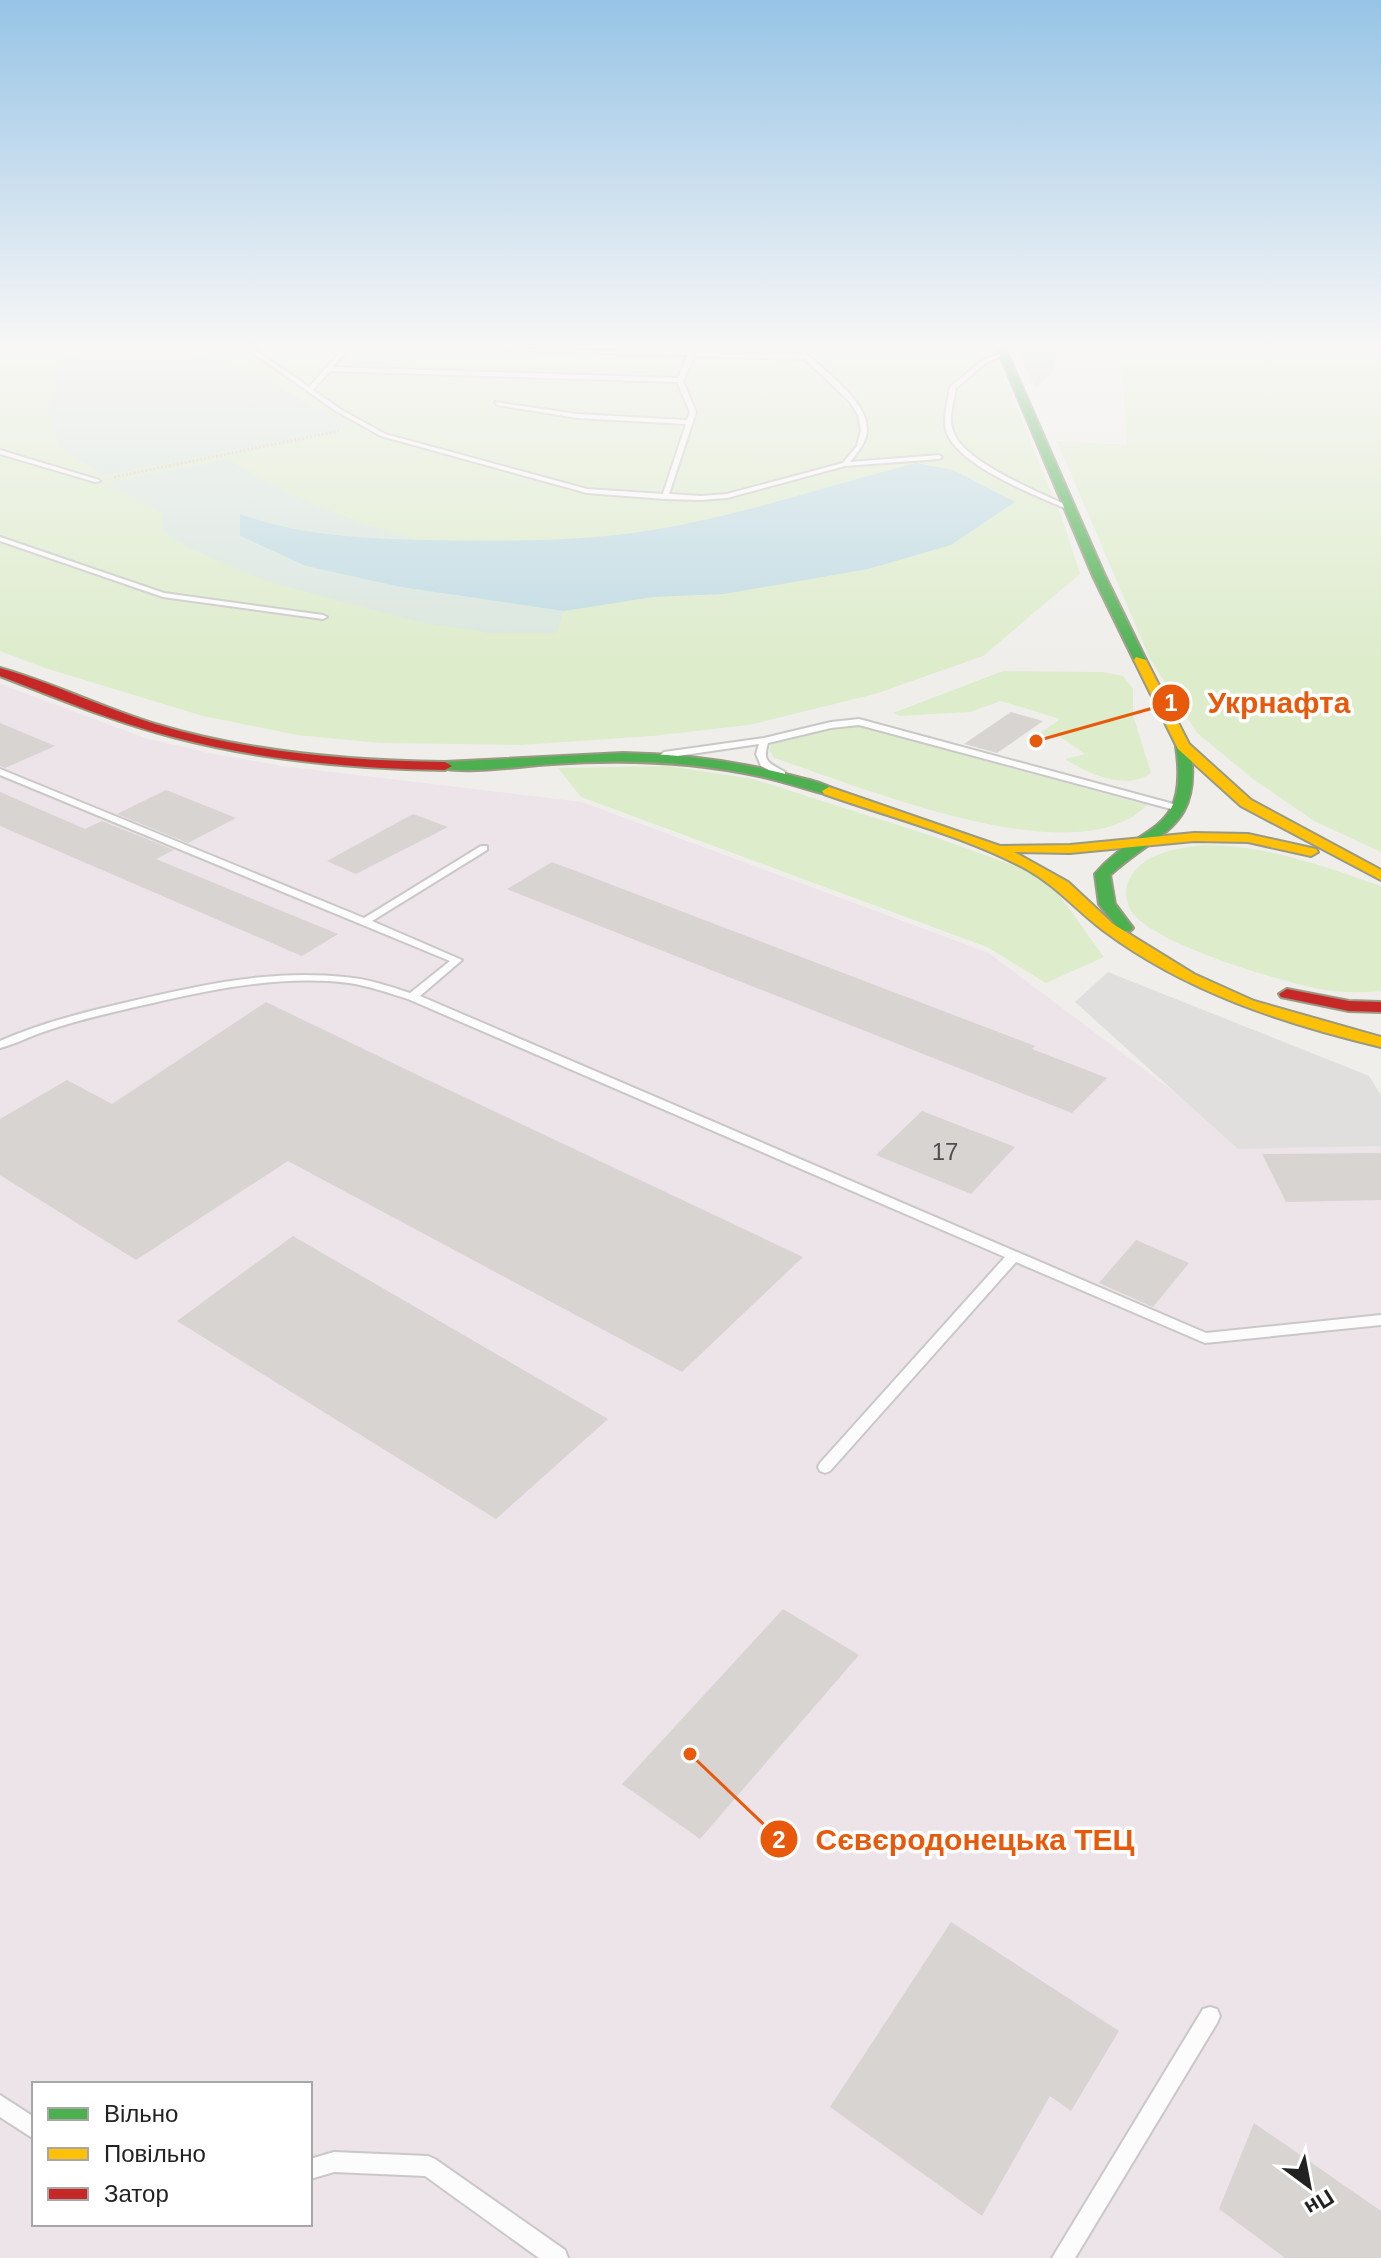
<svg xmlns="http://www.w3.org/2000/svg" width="1381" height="2258" font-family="Helvetica,sans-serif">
	<rect width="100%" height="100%" fill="#f0eeeb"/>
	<!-- industrial -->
	<path fill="#ede4e9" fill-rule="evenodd" d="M0 684 145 738 209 753 282 766 582 802 989 953 1233 1136 1381 1131V2258H0ZM34 2084H310V2224H34Z"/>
	<!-- grass -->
	<g fill="#ddeccb">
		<polygon points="0,348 992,348 1062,518 1080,574 983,656 875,694 749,725 652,736 521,745 380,743 297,735 203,716 45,668 0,651"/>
		<polygon points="1381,351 1381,852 1314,821 1253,779 1197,733 1150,659 1057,441 1127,445 1121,352"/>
		<path d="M1003 671 1102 672 1123 676 1133 689V715L1151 773C1126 791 1088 774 1065 759L1085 754 1056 734 1044 736 1040 733 1060 719 1001 701 970 712 899 716 893 713Z"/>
		<path d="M858 726 1147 805C1077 878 857 785 774 758L769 749 772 743 835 728Z"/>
		<polygon points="668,766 753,779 929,835 1029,871 1052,885 1104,957 1046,983 987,947 581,797 558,768"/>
		<path d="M1204 845C1266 845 1323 866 1381 886V991C1360 993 1340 993 1320 989 1282 982 1146 942 1130 909 1125 899 1125 889 1129 880 1142 853 1177 848 1204 845Z"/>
	</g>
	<!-- forest -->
	<polygon fill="#cbdec1" points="1016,348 1056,349 1054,370 1036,388"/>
	<!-- wetland -->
	<g fill="#d9e6de">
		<polygon points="82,348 204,348 194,355 266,380 351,427 103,476 61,447 47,411 57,390 52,373"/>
		<path d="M228 459C284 495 351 522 415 539 355 538 298 534 241 514L240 536 306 566 401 587 564 611 556 633H490L418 622 269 582 186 547 164 531 161 512 107 483Z"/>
	</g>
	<!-- parking -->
	<polygon fill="#e0dfde" points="1108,972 1369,1076 1381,1095 1381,1146 1238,1149 1075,1002"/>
	<!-- water -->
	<path fill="#bfdbe3" d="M916 463 953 470 1015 502 951 545 868 569 724 594 653 597 564 611 401 587 306 566 240 536V514C301 536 362 538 426 540 495 541 563 542 632 533 729 520 822 487 916 463Z"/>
	<!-- building -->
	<g fill="#d7d4d2">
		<polygon points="1011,712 1043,721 997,753 964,744"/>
		<polygon points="0,723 55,746 5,768 0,766"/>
		<polygon points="166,790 236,818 188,843 117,814"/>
		<polygon points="0,792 85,829 102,821 174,850 156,859 338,934 302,956 0,826"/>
		<polygon points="413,814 448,827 356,874 327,861"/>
		<polygon points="552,862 1035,1046 1032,1049 1107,1078 1072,1113 507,889"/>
		<polygon points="266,1002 426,1079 803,1257 682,1372 288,1161 136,1260 0,1175 0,1119 67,1080 112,1104"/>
		<polygon points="922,1111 1015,1147 971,1194 876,1155"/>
		<polygon points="1381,1153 1381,1200 1286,1202 1262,1154"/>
		<polygon points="293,1236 608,1419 496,1519 177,1321"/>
		<polygon points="1136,1240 1189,1263 1153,1307 1099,1283"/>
		<polygon points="783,1609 859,1655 700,1839 622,1784"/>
		<polygon points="951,1922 1119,2031 1071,2111 1050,2096 982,2216 830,2107"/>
		<polygon points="1254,2123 1381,2211 1381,2258 1285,2258 1219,2209"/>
	</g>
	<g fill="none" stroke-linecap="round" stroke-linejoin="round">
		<defs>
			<g id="lane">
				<path d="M246 348H252L309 387 344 348H350L332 367 678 378 688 355 486 350 483 348 802 355 795 348H801C819 368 867 399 867 429 867 442 858 452 850 462L939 455 942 457 939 459 845 466 727 498 701 500 665 499 587 493 381 436 336 411ZM694 356 805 359 850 402 858 415 861 430 857 446 843 463 727 494 701 496 669 494 696 412 683 381ZM330 371 677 382 690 412 687 420 577 414 495 402 497 405 577 418 686 424 663 494 587 489 385 434 340 409 313 390Z"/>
				<path d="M1002 353 1007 354 987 362 956 388C954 401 948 418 953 431 963 463 1044 494 1073 508V510H1069C1037 496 955 465 946 430 943 416 948 401 950 387L983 360Z"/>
				<polygon points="0,450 99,480 100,481 95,482 0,454"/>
				<polygon points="0,537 164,593 323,615 327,617 323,619 163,597 0,541"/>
				<path d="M859 719 1181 806 1183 808 1181 810H1175L859 725 831 728 768 743C762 762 769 763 785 772V776L782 777 761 766 756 754 759 744 664 758 660 755 664 752 764 738 831 722Z"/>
				<path d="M0 769 364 918 481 846H487V850L372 921 462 960 420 996 1206 1333 1381 1315V1325L1205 1343 1016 1262 830 1471 825 1473 820 1471 818 1467 820 1463 1005 1257 408 999C389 993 369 986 349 983 284 975 217 988 153 1003 117 1011 81 1019 46 1031 30 1036 16 1044 0 1048V1041C41 1023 85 1012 128 1002 199 985 273 969 345 977 368 979 389 986 410 993L450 961 0 775Z"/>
				<polygon points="1210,2007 1217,2009 1220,2016 1217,2023 1075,2258 1052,2258 1203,2009"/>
				<polygon points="0,2095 34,2117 34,2139 0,2117"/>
				<polygon points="334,2152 428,2156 435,2159 565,2250 568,2258 539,2258 425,2176 334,2172 310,2179 310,2159"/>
			</g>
			<g id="fast">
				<polygon points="997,348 1005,348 1105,576 1146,660 1144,663 1134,660 1093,576"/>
				<path d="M1183 742 1190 746C1203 828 1161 829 1110 875L1115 904 1133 928 1130 931H1120L1099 904 1095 874C1140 821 1190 838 1176 746Z"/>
				<path d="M623 753C683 754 743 762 801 778 813 781 827 784 836 791L829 795C805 789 783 781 759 776 690 761 622 759 552 764 532 765 451 776 438 766L445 762Z"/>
			</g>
			<g id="slow">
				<polygon points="1136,657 1146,660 1189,744 1251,800 1381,870 1381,880 1241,806 1178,749 1134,660"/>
				<path d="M829 787 1000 846 1070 845 1194 833 1248 834 1316 849 1318 852 1311 856 1248 842 1194 841 1070 853 1014 852 1068 882 1113 924 1194 974 1254 1001 1381 1037V1047C1282 1023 1186 992 1104 931 1077 911 1058 887 1028 870 965 836 892 818 824 794L822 791Z"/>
			</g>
			<g id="jam">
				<path d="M0 668C53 683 103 708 155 724 248 752 348 761 445 762L452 766 445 770C354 769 261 760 173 737 114 722 57 698 0 676Z"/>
				<polygon points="1287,989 1349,1001 1381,1002 1381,1012 1349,1011 1281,997 1279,994"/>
			</g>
		</defs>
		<!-- lane casing -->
		<use href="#lane" stroke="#c9c8c7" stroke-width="4"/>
		<!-- fast casing -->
		<use href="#fast" stroke="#999a82" stroke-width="4"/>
		<!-- slow casing -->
		<use href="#slow" stroke="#999a82" stroke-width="4"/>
		<!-- jam casing -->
		<use href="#jam" stroke="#999a82" stroke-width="4"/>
		<!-- path -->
		<polyline stroke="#dccecd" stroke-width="3" stroke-dasharray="2 2" stroke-linecap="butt" points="114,477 339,431"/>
		<!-- lane -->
		<use href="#lane" fill="#fdfcfc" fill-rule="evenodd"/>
		<!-- fast -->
		<use href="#fast" fill="#4caf50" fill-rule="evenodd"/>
		<!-- slow -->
		<use href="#slow" fill="#ffc107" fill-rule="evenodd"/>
		<!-- jam -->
		<use href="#jam" fill="#c62828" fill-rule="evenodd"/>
	</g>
	<!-- sky -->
	<linearGradient id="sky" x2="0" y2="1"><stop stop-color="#97c4e6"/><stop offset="0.52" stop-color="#f8f7f6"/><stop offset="1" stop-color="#f8f7f6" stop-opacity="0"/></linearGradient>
	<rect width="1381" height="664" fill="url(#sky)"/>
	<g text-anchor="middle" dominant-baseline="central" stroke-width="7" stroke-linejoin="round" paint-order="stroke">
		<!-- number labels -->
		<g font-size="24" fill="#4f4e4e">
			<text x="945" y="1151">17</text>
		</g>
	</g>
	<!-- callouts -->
	<path fill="none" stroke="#e8590c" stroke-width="3" d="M1036 741L1171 703M690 1754L779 1839"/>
	<g fill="#e8590c" stroke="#fff" stroke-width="3">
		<circle cx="1036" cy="741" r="8"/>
		<circle cx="690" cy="1754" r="8"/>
		<circle cx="1171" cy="703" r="20"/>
		<circle cx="779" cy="1839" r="20"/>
	</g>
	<g font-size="24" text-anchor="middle" font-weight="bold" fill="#fff">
		<text x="1171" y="711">1</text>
		<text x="779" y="1848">2</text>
	</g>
	<g font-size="30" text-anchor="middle" font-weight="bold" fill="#e8590c" stroke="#fff" stroke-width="7" stroke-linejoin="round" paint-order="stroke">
		<text x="1279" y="713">Укрнафта</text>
		<text x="975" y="1850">Сєвєродонецька ТЕЦ</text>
	</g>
	<!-- legend -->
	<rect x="32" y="2082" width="280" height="144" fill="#ffffff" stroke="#a7a7a7" stroke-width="2"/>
	<rect x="48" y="2108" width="40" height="12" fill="#4caf50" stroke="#a7a7a7" stroke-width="2"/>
	<text x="104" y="2122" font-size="24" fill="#222222">Вільно</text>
	<rect x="48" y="2148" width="40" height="12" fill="#ffc107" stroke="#a7a7a7" stroke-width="2"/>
	<text x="104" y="2162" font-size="24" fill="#222222">Повільно</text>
	<rect x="48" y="2188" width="40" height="12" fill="#c62828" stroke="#a7a7a7" stroke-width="2"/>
	<text x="104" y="2202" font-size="24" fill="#222222">Затор</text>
	<!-- north arrow -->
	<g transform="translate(1309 2186) rotate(148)" stroke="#ffffff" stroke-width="6" paint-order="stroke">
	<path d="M0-6L14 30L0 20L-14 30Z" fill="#222222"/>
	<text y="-12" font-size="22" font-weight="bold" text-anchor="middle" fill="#222222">Пн</text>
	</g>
</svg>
